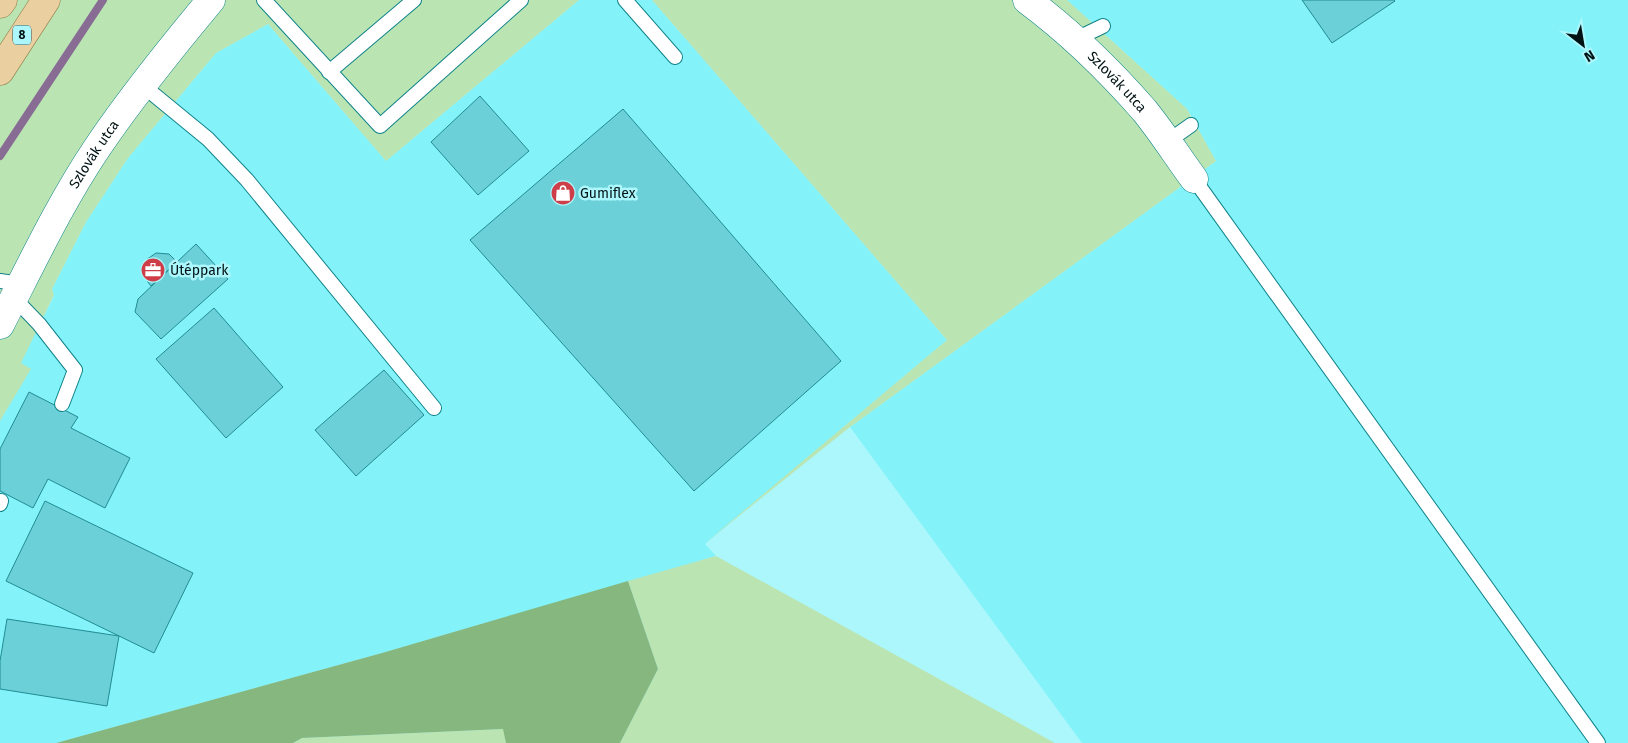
<svg xmlns="http://www.w3.org/2000/svg" width="1628" height="743" font-family="'Fira Sans',sans-serif">
	<rect width="100%" height="100%" fill="#acf7fc"/>
	<!-- built -->
	<g fill="#84f2f9">
		<polygon points="579,0 652,0 947,340 705,544 716,556 382,653 56,743 0,743 0,421 30,369 20,363 54,296 52,289 86,222 128,158 216,53 268,24 386,161"/>
		<polygon points="1067,0 1628,0 1628,743 1082,743 850,427 1216,161 1187,109"/>
	</g>
	<!-- green -->
	<g fill="#bae5b3">
		<polygon points="0,0 579,0 386,161 268,24 216,53 128,158 86,222 52,289 54,295 21,363 31,369 0,421"/>
		<polygon points="652,0 1067,0 1187,109 1216,161 850,427 704,544 947,340"/>
		<polygon points="716,556 1055,743 620,743 658,669 628,581"/>
		<polygon points="504,729 506,743 293,743 302,738"/>
	</g>
	<!-- forest -->
	<polygon fill="#86b77f" points="628,581 658,669 620,743 506,743 503,729 302,738 293,743 56,743 382,653"/>
	<g fill="none" stroke-linecap="round" stroke-linejoin="round">
		<!-- stream -->
		<polyline stroke="#886c94" stroke-width="8" points="0,156 103,0"/>
	</g>
	<!-- building -->
	<g fill="#6bd0d7" stroke="#218c93">
		<polygon points="1302,0 1394,0 1395,1 1332,43"/>
		<polygon points="480,96 529,151 478,195 431,142"/>
		<polygon points="623,109 841,361 694,491 470,240"/>
		<polygon points="196,244 228,279 161,339 135,312 138,299"/>
		<polygon points="156,253 169,254 177,262 151,286 144,277 143,265 146,260"/>
		<polygon points="214,308 283,387 226,438 156,359"/>
		<polygon points="384,370 424,415 356,476 315,430"/>
		<polygon points="29,392 78,417 71,428 130,458 105,508 48,479 33,508 0,491 0,449"/>
		<polygon points="45,501 193,573 154,653 6,581"/>
		<polygon points="7,619 119,636 107,706 0,689 0,661"/>
	</g>
	<g fill="none" stroke-linecap="round" stroke-linejoin="round">
		<defs>
			<g id="lane">
				<polyline points="264,0 380,126 521,0"/>
				<polyline points="625,0 675,57"/>
				<polyline points="1076,39 1103,26"/>
				<polyline points="329,72 414,0"/>
				<polyline points="141,84 208,139 247,180 434,408"/>
				<polyline points="1167,142 1191,125"/>
				<polyline points="1194,179 1598,743"/>
				<polyline points="0,281 21,284"/>
				<polyline points="14,298 39,324 75,370 62,404"/>
				<polyline points="0,504 1,501"/>
			</g>
			<g id="street">
				<path id="s1" d="M1027 0C1070 32 1109 70 1144 110 1162 132 1177 156 1194 179"/>
				<path id="s2" d="M0 325C31 265 60 203 97 148 132 96 171 48 211 0"/>
			</g>
			<g id="primary">
				<polyline points="0,4 3,0"/>
				<polyline points="0,71 46,0"/>
			</g>
		</defs>
		<!-- lane casing -->
		<use href="#lane" stroke="#10838a" stroke-width="16"/>
		<!-- street casing -->
		<use href="#street" stroke="#10838a" stroke-width="29"/>
		<!-- primary casing -->
		<use href="#primary" stroke="#8f7946" stroke-width="29"/>
		<!-- lane -->
		<use href="#lane" stroke="#fff" stroke-width="14"/>
		<!-- street -->
		<use href="#street" stroke="#fff" stroke-width="28"/>
		<!-- primary -->
		<use href="#primary" stroke="#ead0a0" stroke-width="28"/>
	</g>
	<!-- icons -->
	<defs>
		<symbol id="shop-disc" viewBox="-11 -11 22 22"><circle r="9.5" fill="#ce3e48" stroke="#acf7fc"/><path d="M-5-2.5h2.3a2.7 3.5 0 0 1 5.4 0H5L5.5 6h-11ZM-1.5-2.5h3a1.5 2.3 0 0 0-3 0Z" fill="#fff"/></symbol>
		<symbol id="office-disc" viewBox="-11 -11 22 22"><circle r="9.5" fill="#ce3e48" stroke="#acf7fc"/><path d="M-6-3h4V-5.5h4V-3h4V5H-6ZM-1-4.5V-3h2v-1.5ZM-6 0V1H6V0Z" fill="#fff"/></symbol>
	</defs>
	<g fill-rule="evenodd">
		<use href="#shop-disc" x="549" y="179" width="28" height="28"/>
		<use href="#office-disc" x="139" y="256" width="28" height="28"/>
	</g>
	<g text-anchor="middle" dominant-baseline="central" stroke-width="5" stroke-linejoin="round" paint-order="stroke">
		<!-- shield labels -->
		<rect fill="#acf7fc" stroke="#345759" stroke-width="1" x="13" y="25.5" width="18" height="19" rx="4"/>
		<g font-size="12" font-weight="bold" fill="#001213">
			<text x="22" y="35">8</text>
		</g>
		<!-- street labels -->
		<g font-size="14" fill="#001213" stroke="#acf7fc">
			<text stroke="none"><textPath href="#s1" startOffset="122">Szlovák utca</textPath></text>
			<text stroke="none"><textPath href="#s2" startOffset="195">Szlovák utca</textPath></text>
		</g>
		<!-- poi labels -->
		<g font-size="14" fill="#001213" stroke="#acf7fc" text-anchor="start">
			<text x="580" y="193">Gumiflex</text>
			<text x="170" y="270">Útéppark</text>
		</g>
	</g>
	<!-- north arrow -->
	<g transform="translate(1583 45) rotate(149)" stroke="#acf7fc" stroke-width="4" paint-order="stroke">
	<path d="M0-4L9 19L0 12L-9 19Z" fill="#001213"/>
	<text y="-8" font-size="14" font-weight="bold" text-anchor="middle" fill="#001213">N</text>
	</g>
</svg>
